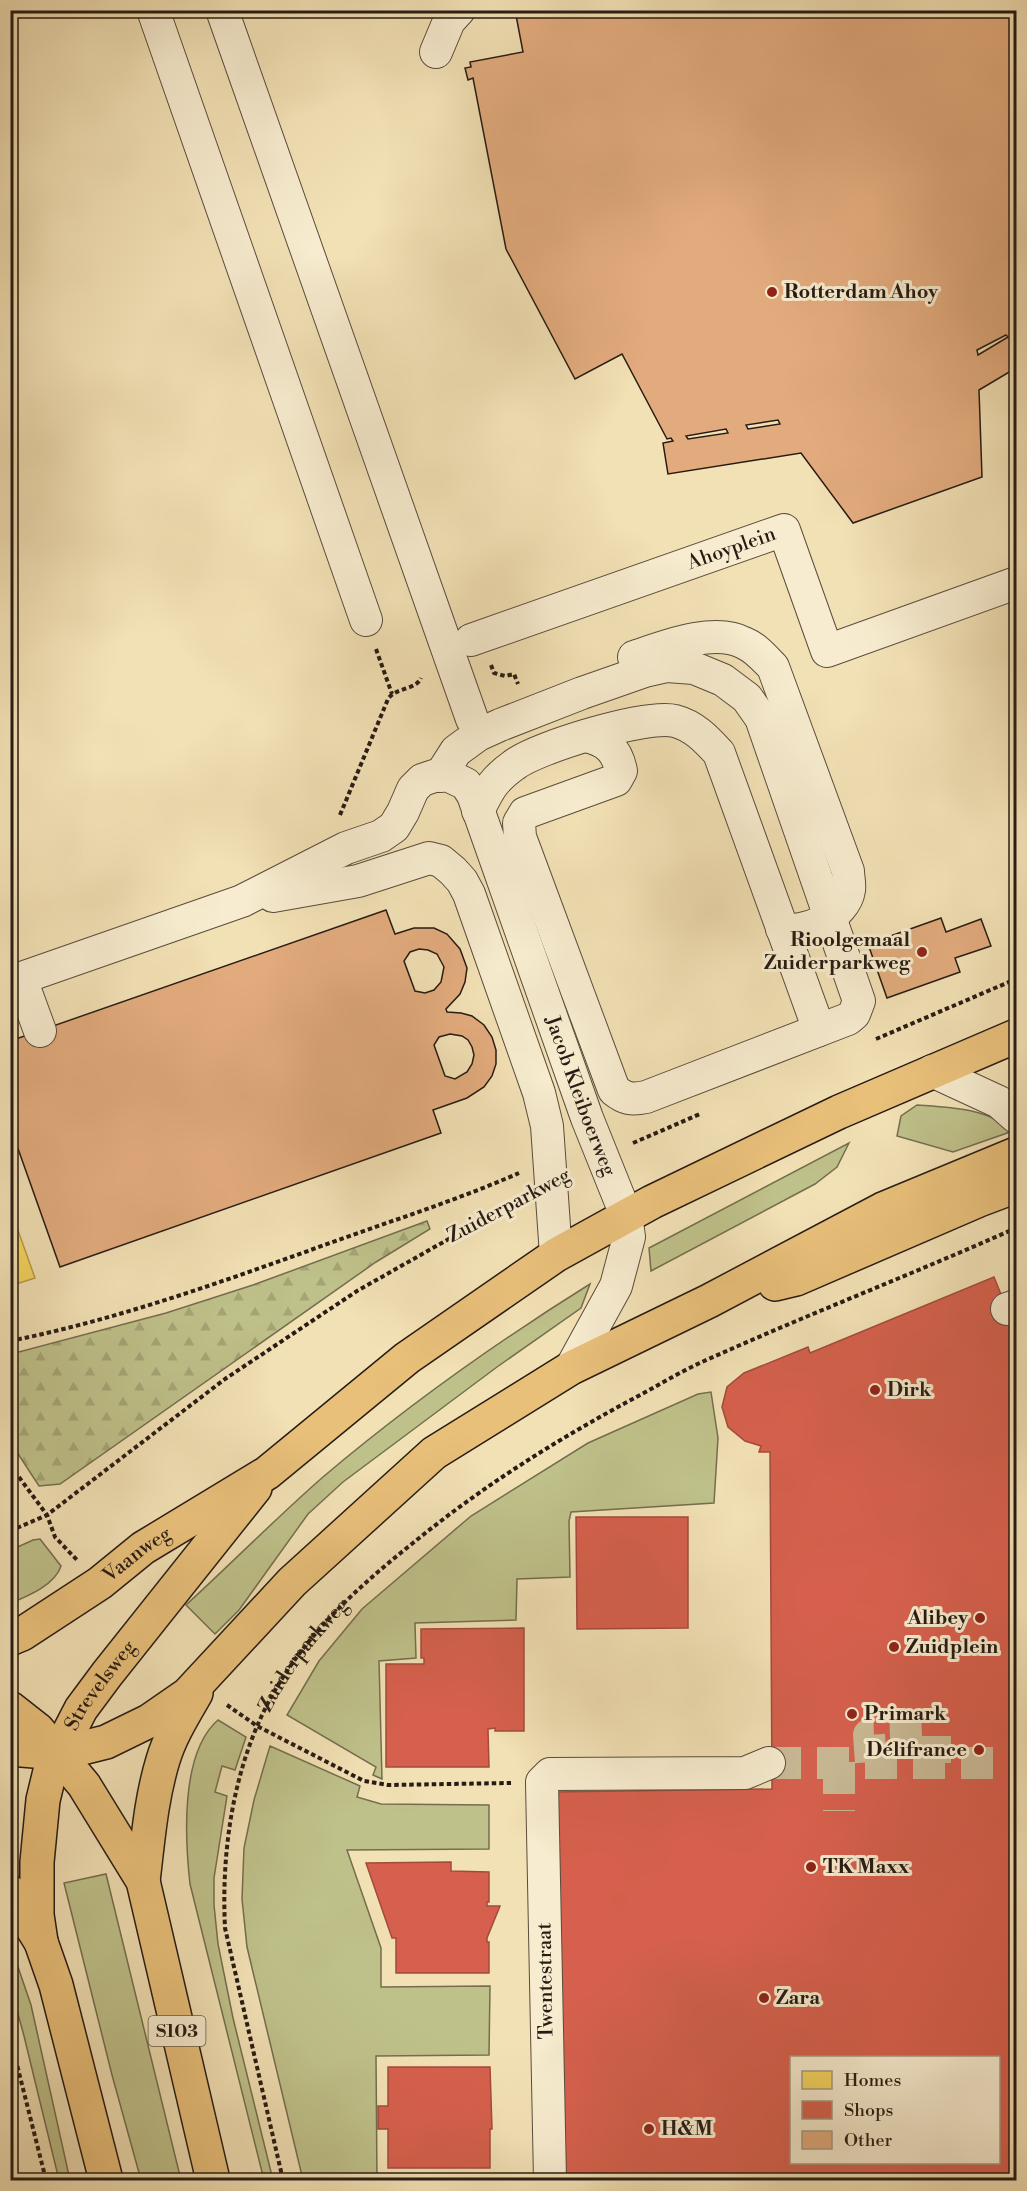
<svg xmlns="http://www.w3.org/2000/svg" width="1027" height="2191" font-family="'Libre Bodoni',serif">
	<defs>
		<pattern id="forest-firs" width="22" height="20" patternUnits="userSpaceOnUse" patternTransform="scale(1.5)"><rect width="22" height="20" fill="#bfc18a"/><path d="M5 1l3.5 6h-7zM16 11l3.5 6h-7z" fill="#a4a576"/></pattern>
	</defs>
	<rect width="100%" height="100%" fill="#f2e1b5"/>
	<filter id="stains"><feTurbulence type="fractalNoise" baseFrequency=".00333" numOctaves="4"/><feColorMatrix values="0 0 0 0 .2 0 0 0 0 .09 0 0 0 0 .02 0 0 0 .5 -.17"/></filter>
	<radialGradient id="worn" r=".72"><stop offset=".6" stop-color="#630" stop-opacity="0"/><stop offset="1" stop-color="#630" stop-opacity=".3"/></radialGradient>
	<!-- grass -->
	<g fill="#bfc18a" stroke="#736e4f" stroke-width="1.5">
		<path d="M917 1105C944 1107 994 1108 1010 1132L953 1152 897 1136 901 1116Z"/>
		<polygon points="849,1143 837,1167 815,1184 651,1271 649,1248"/>
		<path d="M590 1284 581 1308 497 1367 343 1482 308 1514 239 1610 215 1634 186 1605C232 1563 276 1518 323 1477 407 1406 497 1342 590 1284Z"/>
		<polygon points="711,1392 718,1438 714,1503 571,1512 569,1521 570,1577 517,1579 516,1620 415,1623 416,1658 379,1661 382,1779 373,1775 376,1767 287,1715 319,1661 362,1609 471,1516 588,1443 698,1394"/>
		<path d="M40 1539 61 1566C55 1585 28 1596 11 1603V1550L33 1540Z"/>
		<path d="M218 1720 246 1737 235 1770 222 1766 215 1792 227 1796 214 1878V1905L218 1944 233 2018 273 2180H264L190 1884C185 1839 180 1753 218 1720Z"/>
		<polygon points="270,1746 360,1786 357,1797 381,1804 489,1805 489,1849 347,1850 381,1948 381,1987 490,1986 489,2055 376,2056 377,2180 303,2180 247,1947 242,1899 244,1848 254,1800"/>
		<polygon points="106,1874 181,2180 141,2180 112,2075 64,1883"/>
		<polygon points="11,1952 17,1964 31,2005 70,2180 59,2180 24,2036 15,2003 11,1994"/>
	</g>
	<!-- forest -->
	<polygon fill="url(#forest-firs)" stroke="#736e4f" stroke-width="1.5" points="427,1221 430,1229 376,1262 60,1484 39,1486 11,1443 11,1354 166,1313 253,1285"/>
	<!-- homes -->
	<polygon fill="#f6d55c" stroke="#b89d46" stroke-width="1.5" points="10,1208 35,1278 10,1286"/>
	<!-- shops -->
	<g fill="#d6604d" stroke="#a24b3c" stroke-width="1.5" fill-rule="evenodd">
		<path d="M994 1277 1013 1324 1016 1322V2180H557L553 1792 772 1789 770 1452H759L761 1446 745 1441 728 1427 722 1407 727 1387 744 1373 808 1347 810 1353ZM792 2058H998V2162H792Z"/>
		<polygon points="576,1517 688,1517 688,1628 577,1629"/>
		<polygon points="524,1628 524,1731 495,1731 495,1728 488,1729 489,1767 386,1767 386,1664 424,1664 424,1658 421,1658 421,1629"/>
		<polygon points="451,1862 451,1871 489,1872 489,1902 487,1902 487,1906 500,1906 487,1938 487,1942 489,1942 489,1973 396,1973 396,1938 392,1938 366,1863"/>
		<polygon points="388,2067 490,2067 492,2129 490,2129 490,2168 388,2168 388,2129 378,2129 378,2106 388,2106"/>
	</g>
	<!-- building -->
	<g fill="#e2ab7d" stroke="#271b14" stroke-width="1.5" fill-rule="evenodd">
		<path d="M515 10H1016V368L979 390 982 477 853 523 801 453 668 474 663 443 673 441 671 438 667 439 622 354 575 379 506 249 473 78 468 80 465 68 471 67 470 62 523 52ZM1006 335 1008 337 978 355 977 350ZM778 420 780 424 748 429 746 425ZM726 429 728 433 688 439 686 436Z"/>
		<path d="M386 910 395 934 414 928H434L447 934 460 949 467 968 465 982 460 994 446 1009 447 1012 461 1013 472 1016 484 1025 492 1037 496 1050V1064L492 1076 484 1087 467 1098 433 1110 441 1133 60 1267 10 1126V1041ZM419 949 428 950 437 954 444 967 441 982 434 990 425 993 415 991 404 961 410 952ZM450 1034 462 1036 468 1040 472 1047 474 1055 472 1064 467 1072 455 1079 445 1076 434 1045 439 1037Z"/>
		<polygon points="941,918 946,932 981,919 991,946 955,958 960,972 887,998 868,944"/>
	</g>
	<g fill="none" stroke-linecap="round" stroke-linejoin="round">
		<!-- minor-tunnel -->
		<g stroke="#c9b995" stroke-width="32" stroke-dasharray="32 16" stroke-linecap="butt">
			<polyline points="839,1762 839,1811"/>
			<polyline points="871,1762 869,1735 935,1733 935,1763"/>
			<polyline points="769,1763 1016,1763"/>
		</g>
		<defs>
			<g id="minor">
				<polyline points="153,10 366,620"/>
				<polyline points="222,10 472,719"/>
				<polyline points="436,52 449,21 459,10"/>
				<path id="s2" d="M471 640 784 530 827 651 1016 583"/>
				<path d="M634 657C664 647 714 627 744 643 756 648 764 658 773 667L848 871C848 877 850 884 849 890 845 916 806 934 782 929"/>
				<path d="M440 776 456 751 478 735 500 725 582 693 645 671 667 666 694 668 723 680 747 698 761 718 859 1001 854 1014 848 1019 646 1097C632 1100 625 1099 614 1090L520 837 519 823 525 813 616 780 621 771C617 750 607 741 586 736"/>
				<path d="M478 811C489 789 493 780 514 765 537 747 647 714 675 721 694 726 706 739 719 753L819 1030"/>
				<polyline points="273,896 358,881 429,858 441,861 453,871 462,881 469,894 539,1093 547,1126 556,1255"/>
				<polyline points="21,979 40,1031"/>
				<path id="s3" d="M10 982 242 901 346 848 381 836 394 827 403 812 413 789 422 780 434 776 447 775 466 784 473 795 587 1118 626 1215 629 1237 616 1286 571 1368"/>
				<polyline points="932,1071 999,1102 1016,1117"/>
				<polyline points="1007,1309 1016,1306"/>
				<polyline points="550,2180 542,1782 550,1774 745,1773 769,1763"/>
			</g>
			<g id="major">
				<polyline points="775,1284 796,1279 979,1200 1016,1186"/>
				<path id="s4" d="M10 1639 22 1634 100 1583 143 1548 267 1473 407 1358 556 1255 652 1202 839 1112 1016 1036"/>
				<polyline points="10,1708 38,1730 84,1785 143,1881 213,2180"/>
				<polyline points="10,1749 58,1753 70,1751 106,1742 149,1721 188,1694 292,1582 434,1453 571,1368 709,1301 883,1209 1016,1154"/>
				<path d="M143 1881C148 1840 151 1799 163 1760 170 1736 184 1714 196 1693"/>
				<polyline points="10,1892 41,1942 56,1985 106,2180"/>
				<path id="s5" d="M41 1942 37 1915V1862L43 1800 51 1767 81 1709 107 1674 255 1488"/>
			</g>
		</defs>
		<!-- minor casing -->
		<use href="#minor" stroke="#5a4c3c" stroke-width="34"/>
		<!-- major casing -->
		<use href="#major" stroke="#271b14" stroke-width="36"/>
		<!-- path -->
		<g stroke="#271b14" stroke-width="4" stroke-dasharray="4.5 3" stroke-linecap="butt">
			<polyline points="376,649 392,694"/>
			<polyline points="491,665 494,673 505,676 514,674 518,684"/>
			<path d="M340 815 388 699C396 687 416 690 421 678"/>
			<polyline points="876,1039 1016,979"/>
			<polyline points="633,1143 700,1114"/>
			<path d="M10 1341C125 1318 235 1277 344 1238 403 1217 462 1198 519 1173"/>
			<polyline points="10,1465 47,1515 55,1537 77,1560"/>
			<polyline points="10,1531 47,1515 225,1379 357,1291 521,1198"/>
			<polyline points="227,1705 257,1726 364,1781 388,1785 511,1783"/>
			<polyline points="10,2037 46,2180"/>
			<path id="s1" d="M283 2180 225 1928C221 1848 234 1762 274 1692 309 1631 359 1586 413 1543 484 1485 561 1437 642 1394 662 1383 682 1371 702 1362 806 1315 913 1274 1016 1228"/>
		</g>
		<!-- minor -->
		<use href="#minor" stroke="#f7eccf" stroke-width="32"/>
		<!-- major -->
		<use href="#major" stroke="#e9c07a" stroke-width="33"/>
	</g>
	<!-- markers -->
	<g fill="#8f2418" stroke="#f7eccf" stroke-width="2">
		<circle cx="772" cy="292" r="6"/>
		<circle cx="922" cy="952" r="6"/>
		<circle cx="875" cy="1390" r="6"/>
		<circle cx="980" cy="1618" r="6"/>
		<circle cx="894" cy="1647" r="6"/>
		<circle cx="852" cy="1714" r="6"/>
		<circle cx="979" cy="1750" r="6"/>
		<circle cx="811" cy="1867" r="6"/>
		<circle cx="764" cy="1998" r="6"/>
		<circle cx="649" cy="2129" r="6"/>
	</g>
	<g text-anchor="middle" dominant-baseline="central" stroke-width="6" stroke-linejoin="round" paint-order="stroke">
		<!-- shield labels -->
		<rect fill="#f7eccf" stroke="#655a4c" stroke-width="1.5" x="148.5" y="2016" width="57" height="30" rx="4.5"/>
		<g font-size="18" font-weight="bold" fill="#271b14">
			<text x="177" y="2031">S103</text>
		</g>
		<!-- poi labels -->
		<g font-size="20" font-weight="bold" fill="#271b14" stroke="#f7eccf" text-anchor="start">
			<text x="784" y="292">Rotterdam Ahoy</text>
			<text x="910" y="940" text-anchor="end">Rioolgemaal<tspan x="910" dy="23">Zuiderparkweg</tspan></text>
			<text x="887" y="1390">Dirk</text>
			<text x="968" y="1618" text-anchor="end">Alibey</text>
			<text x="906" y="1647">Zuidplein</text>
			<text x="864" y="1714">Primark</text>
			<text x="967" y="1750" text-anchor="end">Délifrance</text>
			<text x="823" y="1867">TK Maxx</text>
			<text x="776" y="1998">Zara</text>
			<text x="661" y="2129">H&amp;M</text>
		</g>
		<!-- street labels -->
		<g font-size="20" fill="#271b14" stroke="#f7eccf">
			<text stroke="none"><textPath href="#s2" startOffset="276">Ahoyplein</textPath></text>
			<text stroke="none"><textPath href="#s3" startOffset="850">Jacob Kleiboerweg</textPath></text>
			<text transform="translate(509 1206) rotate(-28)">Zuiderparkweg</text>
			<text stroke="none"><textPath href="#s4" startOffset="153">Vaanweg</textPath></text>
			<text stroke="none"><textPath href="#s1" startOffset="550">Zuiderparkweg</textPath></text>
			<text stroke="none"><textPath href="#s5" startOffset="272">Strevelsweg</textPath></text>
			<text transform="translate(546 1981) rotate(-91)">Twentestraat</text>
		</g>
	</g>
	<!-- margin -->
	<rect width="1027" height="2191" fill="none" stroke="#f2e1b5" stroke-width="36"/>
	<rect x="12" y="12" width="1003" height="2167" fill="none" stroke="#271b14" stroke-width="3"/>
	<rect x="18" y="18" width="991" height="2155" fill="none" stroke="#271b14" stroke-width="1.5"/>
	<!-- legend -->
	<rect x="790" y="2056" width="210" height="108" fill="#f7eccf" stroke="#a49884" stroke-width="1.5"/>
	<rect x="802" y="2071" width="30" height="18" fill="#f6d55c" stroke="#a49884" stroke-width="1.5"/>
	<text x="844" y="2086" font-size="18" fill="#271b14">Homes</text>
	<rect x="802" y="2101" width="30" height="18" fill="#d6604d" stroke="#a49884" stroke-width="1.5"/>
	<text x="844" y="2116" font-size="18" fill="#271b14">Shops</text>
	<rect x="802" y="2131" width="30" height="18" fill="#e2ab7d" stroke="#a49884" stroke-width="1.5"/>
	<text x="844" y="2146" font-size="18" fill="#271b14">Other</text>
	<rect width="100%" height="100%" filter="url(#stains)"/>
	<rect width="100%" height="100%" fill="url(#worn)"/>
</svg>
